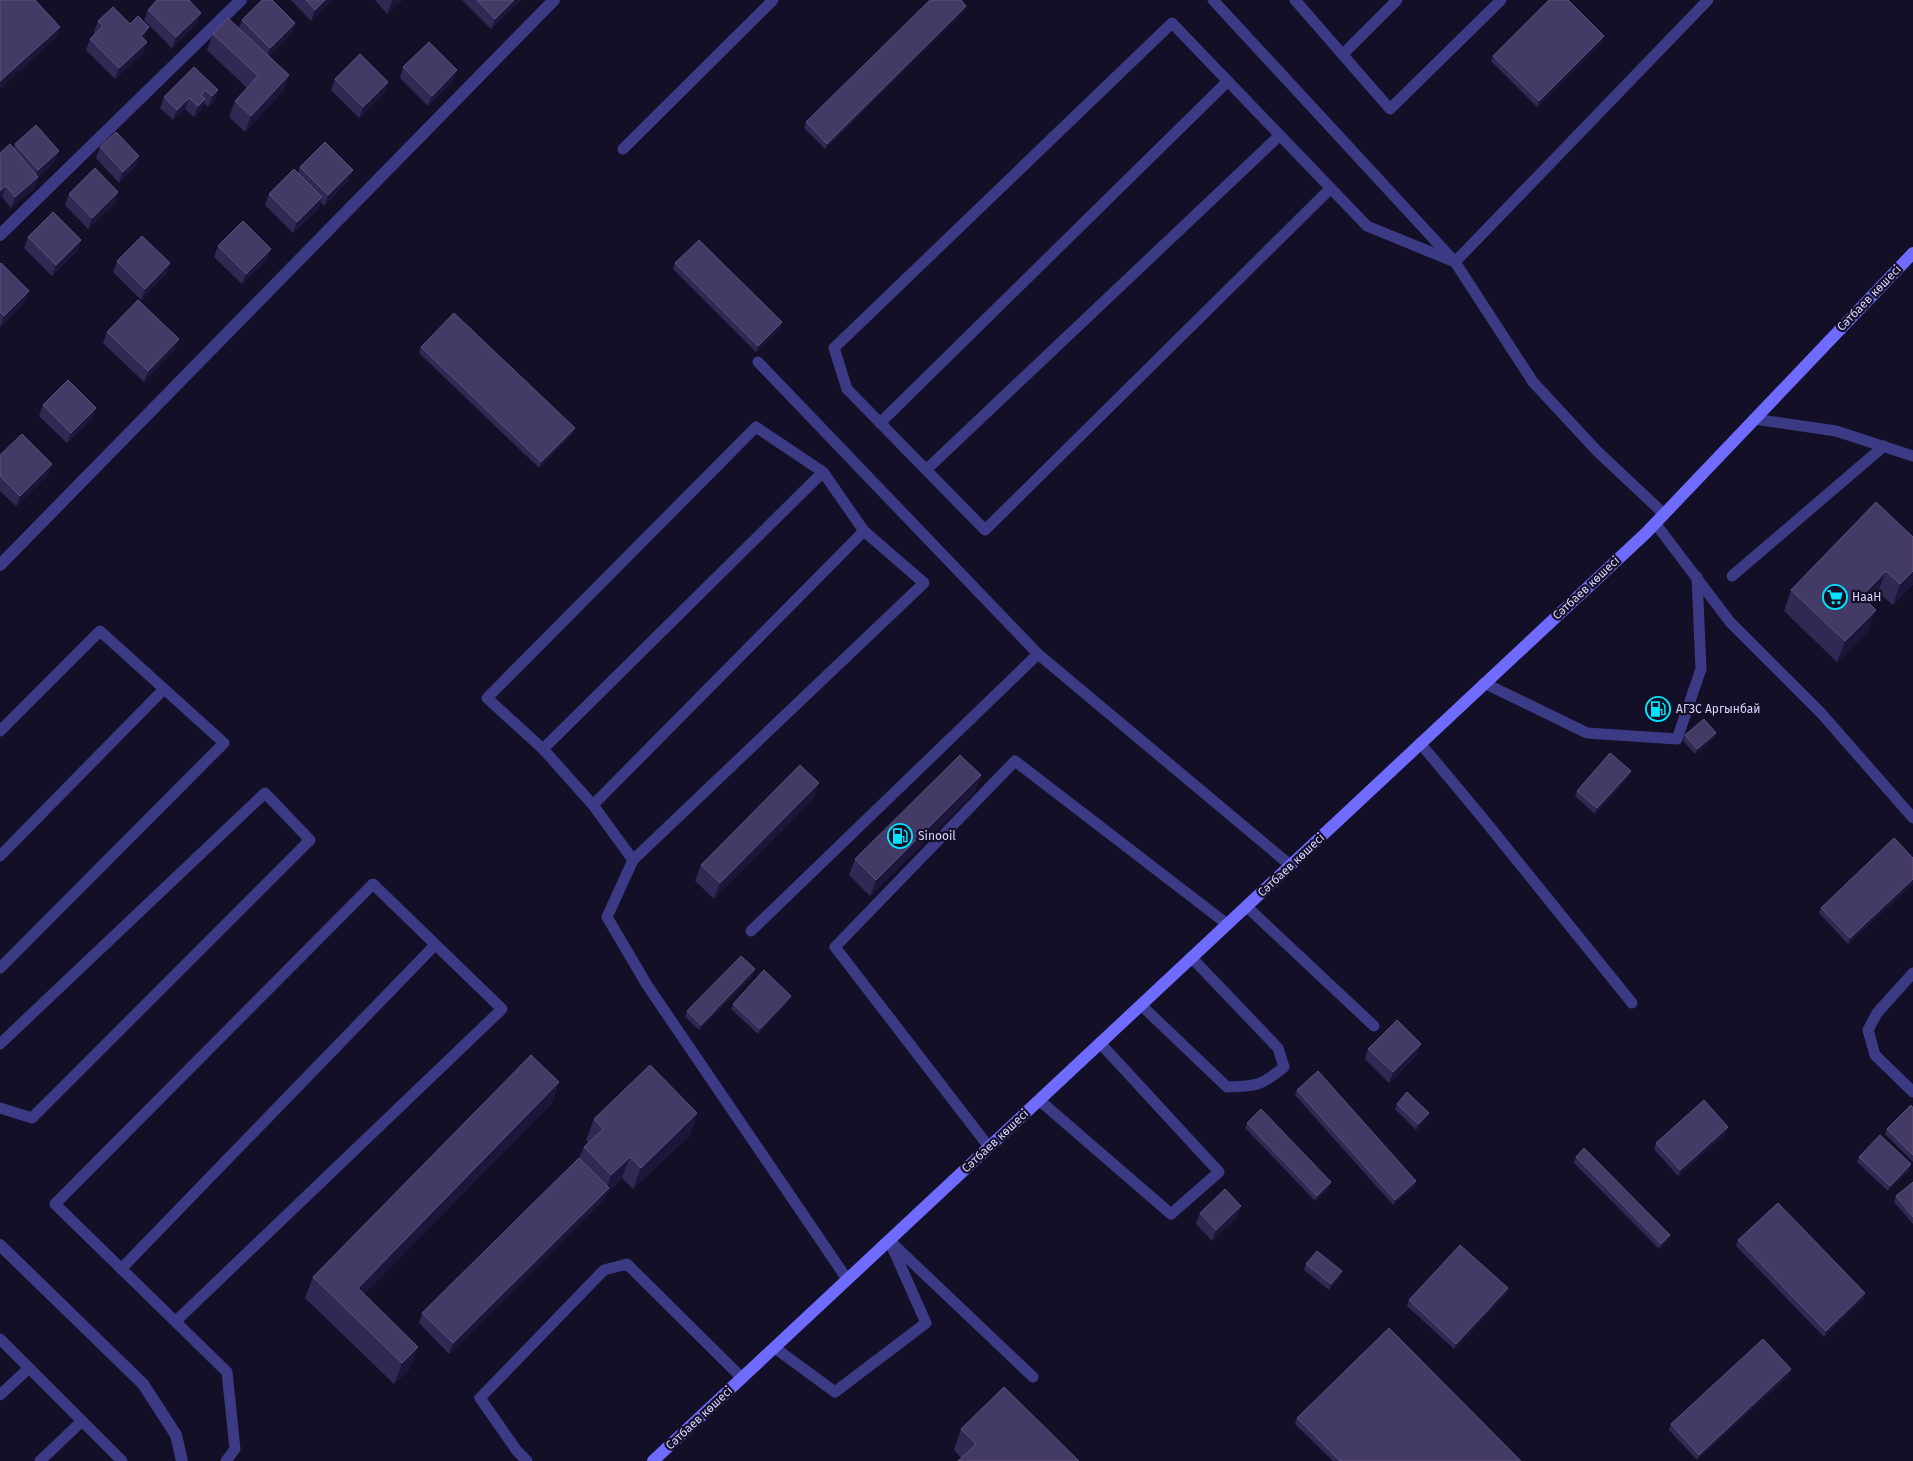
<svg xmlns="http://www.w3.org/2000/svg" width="1913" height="1461" font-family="'Fira Sans',sans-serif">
	<rect width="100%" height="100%" fill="#130f26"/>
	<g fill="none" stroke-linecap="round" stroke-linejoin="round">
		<!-- service -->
		<g stroke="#3d3a85" stroke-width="11">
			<polyline points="1213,0 1455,262 1708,0"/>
			<polyline points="1295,0 1390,109 1501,0"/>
			<polyline points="1343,54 1397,0"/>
			<polyline points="623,149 773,0"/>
			<polyline points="1331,188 985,530 847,389 834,348 1172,23 1367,226 1455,262 1533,382 1597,451 1664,514"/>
			<polyline points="758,362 1038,654"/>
			<polyline points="1754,419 1836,431 1913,456"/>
			<polyline points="880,423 1228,81"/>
			<polyline points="926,470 1280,135"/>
			<polyline points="1655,523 1730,622 1821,713 1913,818"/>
			<polyline points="1732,576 1884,446"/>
			<polyline points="1484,683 1587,733 1677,739 1701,669 1697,577"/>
			<polyline points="0,731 100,631 224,743 0,968"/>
			<polyline points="1420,743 1481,816 1632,1003"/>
			<polyline points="543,749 823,472 756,427 487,698 543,749 593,805 864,531 823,472"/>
			<polyline points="593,805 633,860 924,583 864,531"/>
			<polyline points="0,856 164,689"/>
			<polyline points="633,860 607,917 647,985 847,1279"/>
			<polyline points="1246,906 1374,1026"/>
			<polyline points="751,931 1038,654 1290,865"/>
			<polyline points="1913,973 1877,1013 1868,1030 1875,1055 1913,1092"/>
			<path d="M1141 1005 1227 1087C1256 1086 1261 1086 1284 1067L1278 1048 1191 957"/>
			<polyline points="0,1044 265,793 310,840 32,1118 0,1108"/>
			<polyline points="1039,1100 1171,1214 1219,1172 1100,1043"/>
			<polyline points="989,1147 835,947 1015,761 1227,924"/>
			<polyline points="894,1245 1033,1377"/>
			<polyline points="121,1269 435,945"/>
			<polyline points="176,1321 502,1009 373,884 55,1204 227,1372 235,1449 226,1461"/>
			<polyline points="0,1339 122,1461"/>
			<polyline points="775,1348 835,1392 926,1323 889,1240"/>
			<polyline points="0,1395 29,1368"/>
			<polyline points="40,1461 82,1421"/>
			<polyline points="527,1461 517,1451 480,1398 604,1270 627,1264 742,1378"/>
		</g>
		<!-- minor -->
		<g stroke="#3d3a85" stroke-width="12">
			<polyline points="0,235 241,0"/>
			<polyline points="0,565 554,0"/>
			<polyline points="0,1245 143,1384 176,1435 182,1461"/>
		</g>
		<!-- secondary -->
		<polyline stroke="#6f6bff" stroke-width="12" points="653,1461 1646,533 1913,253"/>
	</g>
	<!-- wall -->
	<g fill="#312854">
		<polygon points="291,0 332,0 311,21"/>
		<polygon points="375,0 402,0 387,14"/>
		<polygon points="462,0 521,0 491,29"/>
		<polygon points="148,10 197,23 172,48 144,20"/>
		<polygon points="964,11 825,149 804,128 806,122"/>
		<polygon points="242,20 295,23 291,34 269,56 289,75 283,91 245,132 229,117 235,101 247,88 207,50 213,34 239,28"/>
		<polygon points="98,21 149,27 144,39 147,42 143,52 115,79 86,50 90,39 95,33 94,32"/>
		<polygon points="1602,41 1537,107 1491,61 1493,56"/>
		<polygon points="194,67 218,90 214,101 208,107 204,103 201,110 194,117 185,109 173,120 160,108 164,97"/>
		<polygon points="403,67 453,81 428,106 400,78"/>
		<polygon points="335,79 388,82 384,93 359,118 331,90"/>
		<polygon points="15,144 55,162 38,177 35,188 11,208 2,197"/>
		<polygon points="100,147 139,156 135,167 119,183 96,158"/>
		<polygon points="300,167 353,170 349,180 324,206 321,202 319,208 293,233 265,205 269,194 298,173"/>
		<polygon points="118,192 115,203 88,229 65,205 69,194"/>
		<polygon points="28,237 81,240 77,251 52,276 24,248"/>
		<polygon points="218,246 267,260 242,284 214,257"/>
		<polygon points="117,261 170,263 166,274 141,300 113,272"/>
		<polygon points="675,263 780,328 756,352 673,269"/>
		<polygon points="0,264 25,302 0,327"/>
		<polygon points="107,332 175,349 144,382 103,343"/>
		<polygon points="421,347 575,428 573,433 539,468 419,353"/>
		<polygon points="43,405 92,419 67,443 39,416"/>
		<polygon points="0,455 52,464 48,474 16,506 0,491"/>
		<polygon points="1876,502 1913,584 1893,605 1878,592 1868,602 1868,631 1837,662 1784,611 1791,590"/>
		<polygon points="1716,733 1714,738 1695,754 1683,741 1685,735"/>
		<polygon points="1631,771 1629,776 1595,814 1575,796 1577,791"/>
		<polygon points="981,775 975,792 870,896 849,875 855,859"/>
		<polygon points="813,799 714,899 695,881 701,865"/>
		<polygon points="1913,858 1913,883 1848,944 1819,913 1821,908"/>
		<polygon points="753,975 699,1030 685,1017 687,1011"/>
		<polygon points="791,996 789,1001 758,1034 731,1009 733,1004"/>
		<polygon points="1368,1049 1417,1055 1389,1083 1365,1059"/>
		<polygon points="1297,1090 1414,1187 1393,1205 1295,1095"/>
		<polygon points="552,1103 364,1294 410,1368 394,1384 305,1298 313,1277"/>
		<polygon points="1397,1104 1427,1118 1416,1130 1395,1109"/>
		<polygon points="1913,1108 1913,1162 1885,1134 1887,1129"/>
		<polygon points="697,1113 690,1135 633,1189 622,1178 607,1193 605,1198 449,1354 419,1323 422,1313 579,1158 584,1147 588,1142 586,1140 594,1119"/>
		<polygon points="1247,1123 1329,1188 1315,1201 1245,1128"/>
		<polygon points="1726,1133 1678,1176 1654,1149 1656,1143"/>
		<polygon points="1576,1157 1668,1240 1659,1249 1574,1163"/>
		<polygon points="1859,1157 1911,1164 1909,1170 1888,1191 1857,1162"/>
		<polygon points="1913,1182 1913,1224 1894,1202 1896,1196"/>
		<polygon points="1241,1206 1237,1217 1212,1241 1196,1224 1200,1213"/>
		<polygon points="1738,1240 1865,1293 1863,1299 1824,1337 1736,1246"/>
		<polygon points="1306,1264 1340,1276 1329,1290 1304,1270"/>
		<polygon points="1508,1288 1506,1294 1454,1349 1407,1306 1409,1300"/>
		<polygon points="1789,1375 1697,1460 1669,1430 1671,1424"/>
		<polygon points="1297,1418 1521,1461 1333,1461 1295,1424"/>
		<polygon points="961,1429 1079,1461 961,1458 954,1450"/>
	</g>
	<!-- shaded-wall -->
	<g fill="#1d163a">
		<polygon points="325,0 332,0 311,21 315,10"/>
		<polygon points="392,0 402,0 387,14"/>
		<polygon points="514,0 521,0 491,29 495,19"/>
		<polygon points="966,6 964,11 825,149 827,144"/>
		<polygon points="201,13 197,23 172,48 176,37"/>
		<polygon points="295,23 291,34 266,59 270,48"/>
		<polygon points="60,27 56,38 0,89 0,81"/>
		<polygon points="149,27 145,38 137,46 141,36"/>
		<polygon points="1604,36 1602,41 1537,107 1539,101"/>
		<polygon points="147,42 143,52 115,79 119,68"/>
		<polygon points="457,70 453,81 428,106 432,96"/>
		<polygon points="289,75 283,91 245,132 251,116"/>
		<polygon points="388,82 384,93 359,118 363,107"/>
		<polygon points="218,90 214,101 208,107 212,96"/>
		<polygon points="189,98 185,109 173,120 177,110"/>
		<polygon points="205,99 201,110 194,117 198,106"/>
		<polygon points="59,151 55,162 34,181 38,170"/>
		<polygon points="139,156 135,167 119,183 123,172"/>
		<polygon points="353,170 349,180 324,206 328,195"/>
		<polygon points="38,177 35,188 11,208 15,197"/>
		<polygon points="6,186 2,197 0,199 0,191"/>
		<polygon points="118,192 115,203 88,229 92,218"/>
		<polygon points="322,197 319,208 293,233 297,222"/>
		<polygon points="81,240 77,251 52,276 56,265"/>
		<polygon points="271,249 267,260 242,284 246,274"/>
		<polygon points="170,263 166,274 141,300 145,289"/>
		<polygon points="29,291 25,302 0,327 4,316"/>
		<polygon points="782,322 780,328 756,352 758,346"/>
		<polygon points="179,339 175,349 144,382 148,371"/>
		<polygon points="96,408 92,419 67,443 71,433"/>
		<polygon points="575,428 573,433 539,468 541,462"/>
		<polygon points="52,464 48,474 16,506 20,496"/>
		<polygon points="1886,571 1878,592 1854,617 1862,596"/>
		<polygon points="1913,571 1913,584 1893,605 1900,584"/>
		<polygon points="1876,610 1868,631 1837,662 1845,641"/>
		<polygon points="1716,733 1714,738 1695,754 1697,749"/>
		<polygon points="1631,771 1629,776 1595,814 1597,808"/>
		<polygon points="981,775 975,792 870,896 876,880"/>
		<polygon points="819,783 813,799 714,899 720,883"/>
		<polygon points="1913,879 1913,883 1848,944 1850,938"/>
		<polygon points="755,969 753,975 699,1030 701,1025"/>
		<polygon points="791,996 789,1001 758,1034 760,1029"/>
		<polygon points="1421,1044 1417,1055 1389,1083 1393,1072"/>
		<polygon points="559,1082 552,1103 350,1309 358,1288"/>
		<polygon points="697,1113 690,1135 633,1189 641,1168"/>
		<polygon points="1429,1113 1427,1118 1416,1130 1418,1124"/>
		<polygon points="1728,1127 1726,1133 1678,1176 1680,1170"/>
		<polygon points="630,1157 622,1178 607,1193 605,1198 449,1354 453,1343 606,1191 611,1175"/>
		<polygon points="1911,1164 1909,1170 1888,1191 1890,1186"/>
		<polygon points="1416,1181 1414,1187 1393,1205 1395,1200"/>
		<polygon points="1331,1182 1329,1188 1315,1201 1317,1196"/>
		<polygon points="1241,1206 1237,1217 1212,1241 1216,1230"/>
		<polygon points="1670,1235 1668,1240 1659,1249 1661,1244"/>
		<polygon points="1342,1271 1340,1276 1329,1290 1331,1284"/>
		<polygon points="1508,1288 1506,1294 1454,1349 1456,1344"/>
		<polygon points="1865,1293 1863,1299 1824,1337 1826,1331"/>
		<polygon points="418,1347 410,1368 394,1384 402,1363"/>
		<polygon points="1791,1369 1789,1375 1697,1460 1699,1455"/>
	</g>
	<!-- building -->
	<g fill="#433a66" stroke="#5a527e">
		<polygon points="0,0 35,0 60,27 0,81"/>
		<polygon points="157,0 189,0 201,13 176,37 148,10"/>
		<polygon points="262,0 272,0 295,23 270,48 242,20"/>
		<polygon points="306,0 325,0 315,10"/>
		<polygon points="477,0 514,0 495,19"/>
		<polygon points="930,0 961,0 966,6 827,144 806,122"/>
		<polygon points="1549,0 1568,0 1604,36 1539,101 1493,56"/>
		<polygon points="113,7 130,24 138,16 149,27 141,36 147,42 119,68 90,39 103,26 98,21"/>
		<polygon points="228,18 289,75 251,116 235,101 258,76 213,34"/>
		<polygon points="429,42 457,70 432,96 403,67"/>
		<polygon points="360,54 388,82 363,107 335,79"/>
		<polygon points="194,67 218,90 212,96 205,90 201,95 205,99 198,106 189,98 177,110 164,97"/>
		<polygon points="36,125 59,151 38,170 15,144"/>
		<polygon points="116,132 139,156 123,172 100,147"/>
		<polygon points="325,142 353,170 328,195 300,167"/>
		<polygon points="10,144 38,177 15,197 6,186 0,191 0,153"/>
		<polygon points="95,168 118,192 92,218 69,194"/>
		<polygon points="294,169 322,197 297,222 269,194"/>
		<polygon points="53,212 81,240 56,265 28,237"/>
		<polygon points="243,221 271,249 246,274 218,246"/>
		<polygon points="142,236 170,263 145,289 117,261"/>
		<polygon points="699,240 782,322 758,346 675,263"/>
		<polygon points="1,263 29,291 4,316 0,312 0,264"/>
		<polygon points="138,300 179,339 148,371 107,332"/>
		<polygon points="454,313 575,428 541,462 421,347"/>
		<polygon points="68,380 96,408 71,433 43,405"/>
		<polygon points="22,434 52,464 20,496 0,476 0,455"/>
		<polygon points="1876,502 1913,537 1913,571 1900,584 1886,571 1862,596 1876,610 1845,641 1791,590"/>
		<polygon points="1704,719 1716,733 1697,749 1685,735"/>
		<polygon points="1610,753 1631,771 1597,808 1577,791"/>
		<polygon points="960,755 981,775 876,880 855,859"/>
		<polygon points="800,765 819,783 720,883 701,865"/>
		<polygon points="1894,838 1913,858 1913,879 1850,938 1821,908"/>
		<polygon points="741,956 755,969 701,1025 687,1011"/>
		<polygon points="764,970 791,996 760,1029 733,1004"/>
		<polygon points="1397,1020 1421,1044 1393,1072 1368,1049"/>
		<polygon points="531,1055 559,1082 358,1288 418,1347 402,1363 313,1277"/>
		<polygon points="650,1065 697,1113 641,1168 630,1157 611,1175 584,1147 603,1129 594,1119"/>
		<polygon points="1318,1071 1416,1181 1395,1200 1297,1090"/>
		<polygon points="1407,1092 1429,1113 1418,1124 1397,1104"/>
		<polygon points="1704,1100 1728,1127 1680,1170 1656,1143"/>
		<polygon points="1911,1105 1913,1108 1913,1155 1887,1129"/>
		<polygon points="1261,1109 1331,1182 1317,1196 1247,1123"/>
		<polygon points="1880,1135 1911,1164 1890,1186 1859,1157"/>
		<polygon points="1584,1148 1670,1235 1661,1244 1576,1157"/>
		<polygon points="579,1158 609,1188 453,1343 422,1313"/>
		<polygon points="1913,1182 1913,1217 1896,1196"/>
		<polygon points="1225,1189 1241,1206 1216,1230 1200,1213"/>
		<polygon points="1778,1203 1865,1293 1826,1331 1738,1240"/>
		<polygon points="1460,1245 1508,1288 1456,1344 1409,1300"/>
		<polygon points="1317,1251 1342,1271 1331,1284 1306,1264"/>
		<polygon points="1389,1328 1521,1461 1340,1461 1297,1418"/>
		<polygon points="1763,1339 1791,1369 1699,1455 1671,1424"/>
		<polygon points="1004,1387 1079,1461 958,1461 976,1444 961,1429"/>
	</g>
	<!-- icons -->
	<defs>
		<symbol id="supermarket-ring" viewBox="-11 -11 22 22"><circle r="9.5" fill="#130f26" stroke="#00e5ff" stroke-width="1.5"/><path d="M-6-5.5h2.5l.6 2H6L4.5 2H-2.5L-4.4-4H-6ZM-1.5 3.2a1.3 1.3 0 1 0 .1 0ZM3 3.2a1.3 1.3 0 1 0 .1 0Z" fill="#00e5ff"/></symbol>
		<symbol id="fuel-ring" viewBox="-11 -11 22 22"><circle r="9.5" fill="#130f26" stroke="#00e5ff" stroke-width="1.5"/><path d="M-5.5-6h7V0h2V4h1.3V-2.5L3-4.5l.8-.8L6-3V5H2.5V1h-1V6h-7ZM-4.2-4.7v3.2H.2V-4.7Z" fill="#00e5ff"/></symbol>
	</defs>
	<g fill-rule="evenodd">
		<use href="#supermarket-ring" x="1821" y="583" width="28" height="28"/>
		<use href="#fuel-ring" x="1644" y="695" width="28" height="28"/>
		<use href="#fuel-ring" x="886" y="822" width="28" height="28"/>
	</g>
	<g text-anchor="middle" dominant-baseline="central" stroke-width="4.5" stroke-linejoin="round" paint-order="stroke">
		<!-- street labels -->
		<g font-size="12" fill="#d9d4ff" stroke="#130f26">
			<text transform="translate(1869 298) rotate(-46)">Сәтбаев көшесі</text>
			<text transform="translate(1586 588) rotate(-43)">Сәтбаев көшесі</text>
			<text transform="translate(1291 865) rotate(-43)">Сәтбаев көшесі</text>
			<text transform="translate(995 1141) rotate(-43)">Сәтбаев көшесі</text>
			<text transform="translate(699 1418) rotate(-43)">Сәтбаев көшесі</text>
		</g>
		<!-- poi labels -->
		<g font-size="12" fill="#d9d4ff" stroke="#130f26" text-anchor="start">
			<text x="1852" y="597">НааН</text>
			<text x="1676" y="709">АГЗС Аргынбай</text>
			<text x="918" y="836">Sinooil</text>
		</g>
	</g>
</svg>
